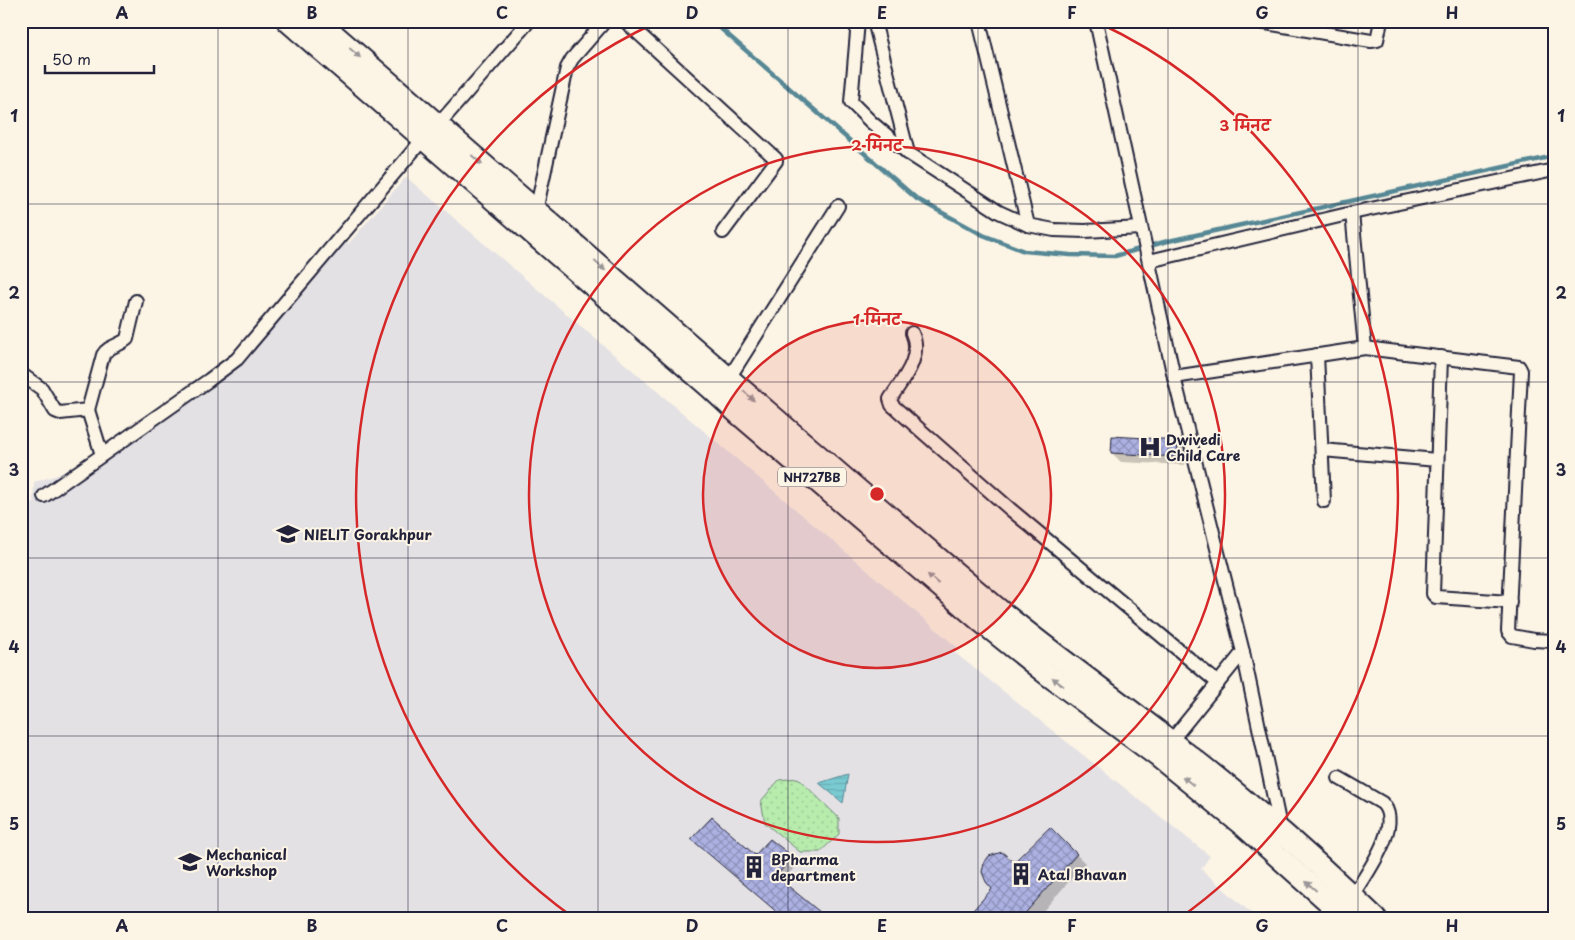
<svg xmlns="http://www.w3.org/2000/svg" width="1575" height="940" font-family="'Playpen Sans','Playpen Sans Deva',sans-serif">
	<defs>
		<pattern id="garden-dots" width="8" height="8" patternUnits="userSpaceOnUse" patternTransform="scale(1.25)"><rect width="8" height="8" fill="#b7ecad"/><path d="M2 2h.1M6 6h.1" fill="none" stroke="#9dca96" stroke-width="1.8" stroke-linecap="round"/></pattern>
		<pattern id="water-rules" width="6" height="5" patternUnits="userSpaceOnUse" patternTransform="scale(1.25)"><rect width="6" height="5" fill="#79cad1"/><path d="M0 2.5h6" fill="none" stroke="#68adb4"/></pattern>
		<pattern id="building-cross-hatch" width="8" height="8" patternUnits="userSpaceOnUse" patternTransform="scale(1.25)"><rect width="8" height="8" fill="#acb1e2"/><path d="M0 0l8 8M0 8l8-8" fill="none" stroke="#8c90b8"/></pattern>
	</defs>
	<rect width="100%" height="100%" fill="#fcf5e5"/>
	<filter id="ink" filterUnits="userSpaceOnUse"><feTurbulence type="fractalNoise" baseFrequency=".02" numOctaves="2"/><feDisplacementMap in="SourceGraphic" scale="10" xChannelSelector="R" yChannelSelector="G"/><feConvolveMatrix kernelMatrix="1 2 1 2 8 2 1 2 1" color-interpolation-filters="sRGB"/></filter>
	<g filter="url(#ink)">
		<!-- built -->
		<polygon fill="#e4e1e4" points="406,177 958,648 954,652 1210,856 1201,869 1258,919 21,919 21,504 33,503 34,482 84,467 232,356 341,236 348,244"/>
		<!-- garden -->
		<polygon fill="url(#garden-dots)" stroke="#6c8774" points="798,778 839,818 839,834 820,852 800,852 765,823 761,801 779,780"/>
		<!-- water -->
		<polygon fill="url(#water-rules)" stroke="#568795" points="848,774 843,803 819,783"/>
		<!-- shadow -->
		<g fill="#0003">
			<polygon points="1177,441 1186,450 1185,465 1121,462 1112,453"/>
			<polygon points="1050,829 1085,863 1036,919 967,919 1015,864"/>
			<polygon points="770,840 798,864 781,882 825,919 786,919 755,857"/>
		</g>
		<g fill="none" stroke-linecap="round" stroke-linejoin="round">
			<!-- stream -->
			<polyline stroke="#568795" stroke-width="4.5" points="712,21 917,199 983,235 1024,251 1070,255 1115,256 1164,242 1554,156"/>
		</g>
		<!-- building -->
		<g fill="url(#building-cross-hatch)" stroke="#22223b">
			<polygon points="1112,436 1178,440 1177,457 1111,453"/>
			<polygon points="712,817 755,855 770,839 793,857 776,876 821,913 816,919 785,919 691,839"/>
			<polygon points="1050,827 1077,854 1020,919 965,919 992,889 986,882 982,872 984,863 989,856 1002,852 1014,862"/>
		</g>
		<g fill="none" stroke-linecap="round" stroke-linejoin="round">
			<defs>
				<g id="minor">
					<polyline points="625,21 776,159 776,161 723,232"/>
					<polyline points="858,21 851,102 871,122 908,153 999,212 1028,225 1054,230 1085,231 1141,228"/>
					<polyline points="874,21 908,153"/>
					<polyline points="979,21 1028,225"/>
					<polyline points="1096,21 1174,377 1243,652 1281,831"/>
					<polyline points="1254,21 1371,41 1377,40 1381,21"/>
					<polyline points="438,125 529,21"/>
					<polyline points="536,211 567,68 572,59 605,21"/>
					<polyline points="1352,213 1365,348 1519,367 1521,371 1508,631 1512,636 1534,640 1554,641"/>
					<polyline points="1149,261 1352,213 1554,170"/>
					<path d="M912 333C923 357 903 379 890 399L892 405 1010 509 1218 683"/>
					<polyline points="1317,355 1324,501"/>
					<polyline points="1441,357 1433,594 1436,597 1510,602"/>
					<polyline points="21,374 42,389 55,411 60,413 88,410 102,455"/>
					<polyline points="1174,377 1365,348"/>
					<polyline points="729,378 838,206"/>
					<path d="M88 410 103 355C108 346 119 346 127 339L136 301"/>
					<polyline points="1322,450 1437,460"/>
					<polyline points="44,496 209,380 237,359 424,138"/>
					<polyline points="1171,741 1243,652"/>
					<path d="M1339 778 1382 803C1404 825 1365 875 1353 896"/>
				</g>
				<g id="trunk">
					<polyline points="288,21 711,388 739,414 982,622 1047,674 1159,757 1244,826 1348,919"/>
					<path d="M318 21C543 216 766 414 993 605 1050 653 1111 695 1170 741 1242 796 1311 856 1376 919"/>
				</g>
			</defs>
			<!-- minor casing -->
			<use href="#minor" stroke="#22223b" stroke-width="16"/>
			<!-- trunk casing -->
			<use href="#trunk" stroke="#22223b" stroke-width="25"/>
			<!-- minor -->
			<use href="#minor" stroke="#fcf5e5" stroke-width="12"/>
			<!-- trunk -->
			<use href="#trunk" stroke="#fcf5e5" stroke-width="21"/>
		</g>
		<!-- one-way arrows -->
		<defs><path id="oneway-solid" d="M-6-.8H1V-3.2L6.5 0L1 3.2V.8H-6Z" transform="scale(1.25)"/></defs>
		<g fill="#9a9698">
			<use href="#oneway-solid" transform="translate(355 53) rotate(41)"/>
			<use href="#oneway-solid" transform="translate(477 160) rotate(41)"/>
			<use href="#oneway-solid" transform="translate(600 266) rotate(41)"/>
			<use href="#oneway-solid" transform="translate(749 396) rotate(42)"/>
			<use href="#oneway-solid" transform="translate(933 579) rotate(-139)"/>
			<use href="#oneway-solid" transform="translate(1058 682) rotate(-143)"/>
			<use href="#oneway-solid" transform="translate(1188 781) rotate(-141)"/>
			<use href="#oneway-solid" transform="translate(1311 886) rotate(-139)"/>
		</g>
	</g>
	<!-- grid -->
	<path fill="none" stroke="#22223b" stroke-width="1" stroke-opacity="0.55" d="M218 21V919M408 21V919M598 21V919M788 21V919M978 21V919M1168 21V919M1358 21V919M21 204H1554M21 382H1554M21 558H1554M21 736H1554"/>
	<!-- distance rings -->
	<circle cx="877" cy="494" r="174" fill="#d62828" fill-opacity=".12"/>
	<g fill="none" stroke="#d62828" stroke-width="2.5">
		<circle cx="877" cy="494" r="174"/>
		<circle cx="877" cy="494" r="348"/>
		<path d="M574 918A521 521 0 0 1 657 22M1097 22A521 521 0 0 1 1180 918"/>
	</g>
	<!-- icons -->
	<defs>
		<symbol id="hospital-bare" viewBox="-9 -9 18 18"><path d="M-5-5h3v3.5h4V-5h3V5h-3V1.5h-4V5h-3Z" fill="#22223b" stroke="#fcf5e5" stroke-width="2.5" paint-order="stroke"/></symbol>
		<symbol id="university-bare" viewBox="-9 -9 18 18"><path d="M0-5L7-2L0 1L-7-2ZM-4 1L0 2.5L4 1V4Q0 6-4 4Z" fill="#22223b" stroke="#fcf5e5" stroke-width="2.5" paint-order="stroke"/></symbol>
		<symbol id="building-bare" viewBox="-9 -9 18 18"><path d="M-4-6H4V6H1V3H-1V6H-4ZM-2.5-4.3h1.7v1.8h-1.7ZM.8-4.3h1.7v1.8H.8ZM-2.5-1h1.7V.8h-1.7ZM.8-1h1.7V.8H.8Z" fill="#22223b" stroke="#fcf5e5" stroke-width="2.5" paint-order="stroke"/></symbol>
	</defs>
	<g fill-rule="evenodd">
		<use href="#hospital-bare" x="1134" y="431" width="32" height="32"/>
		<use href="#university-bare" x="272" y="518" width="32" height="32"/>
		<use href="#university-bare" x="174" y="846" width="32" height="32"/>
		<use href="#building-bare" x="738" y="851" width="32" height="32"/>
		<use href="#building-bare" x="1005" y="858" width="32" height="32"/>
	</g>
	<g text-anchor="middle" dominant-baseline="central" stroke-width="4" stroke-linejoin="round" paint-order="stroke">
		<!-- shield labels -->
		<rect fill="#fcf5e5" stroke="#63616e" stroke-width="1" x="778" y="467.5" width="68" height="19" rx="4"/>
		<g font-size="12" font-weight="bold" fill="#22223b">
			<text x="812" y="477">NH727BB</text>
		</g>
		<!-- poi labels -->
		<g font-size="14" font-weight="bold" fill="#22223b" stroke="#fcf5e5" text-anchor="start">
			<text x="1166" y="439">Dwivedi<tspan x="1166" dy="16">Child Care</tspan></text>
			<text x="304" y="534">NIELIT Gorakhpur</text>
			<text x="206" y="854">Mechanical<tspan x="206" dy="16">Workshop</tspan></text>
			<text x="771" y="859">BPharma<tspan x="771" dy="16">department</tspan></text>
			<text x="1038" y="874">Atal Bhavan</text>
		</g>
	</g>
	<circle cx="877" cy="494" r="8" fill="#d62828" stroke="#fcf5e5" stroke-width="2.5"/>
	<g font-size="15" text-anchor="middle" font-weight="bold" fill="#d62828" stroke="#fcf5e5" stroke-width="4" stroke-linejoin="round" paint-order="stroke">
		<text x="1245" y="131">3 मिनट</text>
		<text x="877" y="151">2 मिनट</text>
		<text x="877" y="325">1 मिनट</text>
	</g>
	<!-- margin -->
	<rect width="1575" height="940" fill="none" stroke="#fcf5e5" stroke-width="55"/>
	<!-- scale -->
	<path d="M45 65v8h109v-8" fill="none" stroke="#22223b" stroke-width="2.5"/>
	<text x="52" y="65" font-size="15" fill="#22223b" stroke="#fcf5e5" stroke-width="4" paint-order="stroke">50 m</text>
	<rect x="28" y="28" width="1520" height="884" fill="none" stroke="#22223b" stroke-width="2"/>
	<g font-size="16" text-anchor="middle" font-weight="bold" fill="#22223b">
		<text x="122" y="19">A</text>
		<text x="312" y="19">B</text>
		<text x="502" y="19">C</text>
		<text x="692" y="19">D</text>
		<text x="882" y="19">E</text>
		<text x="1072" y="19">F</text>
		<text x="1262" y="19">G</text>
		<text x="1452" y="19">H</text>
		<text x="14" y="122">1</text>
		<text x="1561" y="122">1</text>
		<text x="14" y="299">2</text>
		<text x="1561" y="299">2</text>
		<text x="14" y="476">3</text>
		<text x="1561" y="476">3</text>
		<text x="14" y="653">4</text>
		<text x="1561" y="653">4</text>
		<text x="14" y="830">5</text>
		<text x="1561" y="830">5</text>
		<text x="122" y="932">A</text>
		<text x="312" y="932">B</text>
		<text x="502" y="932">C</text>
		<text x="692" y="932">D</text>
		<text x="882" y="932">E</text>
		<text x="1072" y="932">F</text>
		<text x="1262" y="932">G</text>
		<text x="1452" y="932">H</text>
	</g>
</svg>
